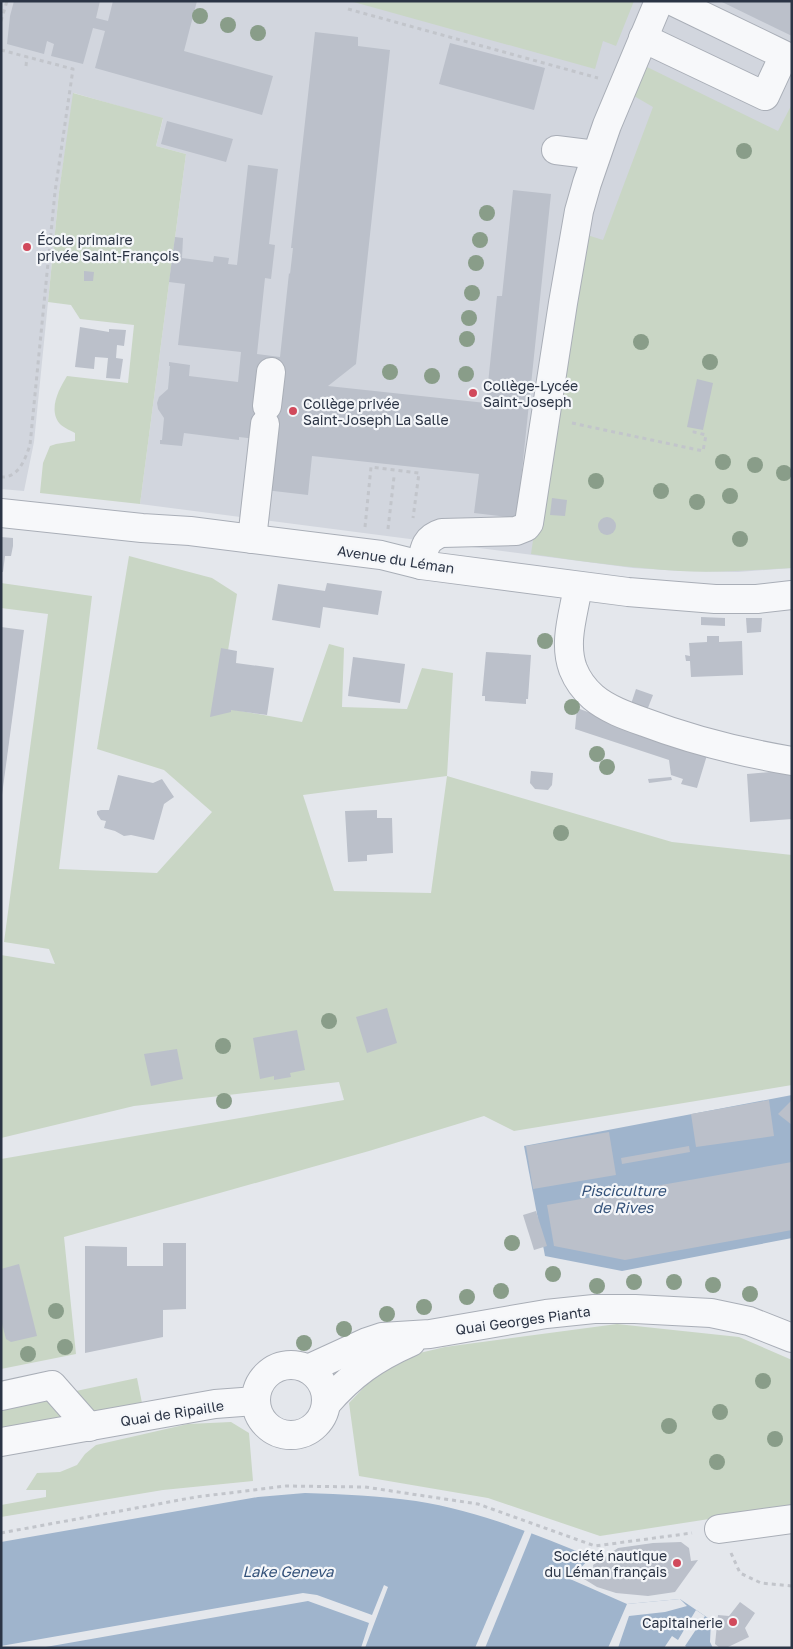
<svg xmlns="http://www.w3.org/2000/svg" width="793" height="1649" font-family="'Golos Text',sans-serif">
	<rect width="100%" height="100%" fill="#e4e7ec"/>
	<!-- built -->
	<polygon fill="#d2d6de" points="1,1 792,1 792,568 738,572 681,571 633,568 140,504 186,154 156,146 163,119 74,93 59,192 34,442 24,491 1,489"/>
	<!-- green -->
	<g fill="#c9d6c5" fill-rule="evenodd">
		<polygon points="350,1 634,1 616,46 603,41 595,69"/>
		<path d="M647 67 778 131 792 104V568C755 570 717 573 680 571 630 568 580 561 531 554L567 307 584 234 603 240 653 107 634 96Z"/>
		<path d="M73 93 163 118 156 146 186 154 140 504 40 493 43 463 50 446 56 444 75 441V433C71 431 65 428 61 425 47 411 59 389 67 376L128 383 134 325 80 319 71 305 48 302 59 192Z"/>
		<path d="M129 556 212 578 237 594 219 707 302 722 329 644 344 648 342 707 407 709 422 668 453 673 447 776 672 842 792 855V1085L514 1131 484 1116 369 1151 64 1237 76 1354 1 1369V1159L344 1100 339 1082 134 1106 1 1138V955L55 964 49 949 4 942 48 614 1 608V583L92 596 59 869 157 873 212 812 164 770 97 749ZM447 776 431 893 334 891 303 795Z"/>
		<polygon points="617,1324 739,1337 792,1360 792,1506 600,1536 488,1498 359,1476 349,1403 390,1360 445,1347"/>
		<polygon points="137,1378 142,1403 1,1429 1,1407"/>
		<polygon points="231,1422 249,1433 253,1481 163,1490 1,1517 1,1505 46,1497 46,1490 26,1490 37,1473 60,1472 77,1465 85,1454 96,1445 188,1424"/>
	</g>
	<!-- water -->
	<g fill="#9fb4cc">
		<polygon points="792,1095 792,1238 622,1271 545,1256 524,1146"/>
		<path d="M305 1493C343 1494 379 1496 416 1501 474 1510 536 1534 591 1557L570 1579 627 1604 680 1599 711 1620 710 1642 713 1648H1V1542L258 1497Z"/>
	</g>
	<!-- pier -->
	<g fill="#e4e7ec">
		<polygon points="525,1530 532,1532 529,1540 485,1648 475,1648"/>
		<polygon points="384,1585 388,1587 365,1648 361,1648 369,1623 308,1601 40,1648 1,1648 1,1646 303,1593 317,1595 372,1615"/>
		<polygon points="680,1599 687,1606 665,1612 629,1616 618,1648 608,1648 627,1604"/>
		<polygon points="696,1610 705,1616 685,1646 688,1648 664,1648 672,1636 678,1640"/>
	</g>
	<!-- building -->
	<g fill="#bbc0ca">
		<polygon points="14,1 100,1 96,18 108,21 113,1 197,1 184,51 273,76 262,115 95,68 105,31 93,28 83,64 51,56 54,44 47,41 44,54 7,44 10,16"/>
		<polygon points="720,1 792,1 792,36"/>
		<polygon points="315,32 358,37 358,46 390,50 356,364 328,386 486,403 497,296 502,296 513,190 551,194 517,518 474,513 479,474 312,456 308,495 265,490 256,439 239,437 239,440 184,433 182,446 160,444 160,440 162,440 164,418 158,409 157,403 159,397 168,389 170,366 169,366 169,362 190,365 189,376 238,382 241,352 178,345 185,284 169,282 175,237 183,238 182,258 213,262 214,256 229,258 228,264 237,265 248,165 278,169 269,244 275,245 271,279 265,278 257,354 280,357 289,273 290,274 293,248 291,248"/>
		<polygon points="450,43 545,68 534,110 439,84"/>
		<polygon points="167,121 233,139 226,162 161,144"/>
		<polygon points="84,271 94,272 93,281 84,281"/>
		<polygon points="80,327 109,332 109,329 126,330 124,346 117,345 116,358 123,359 120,379 106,378 108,358 95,357 94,369 75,367"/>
		<polygon points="697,379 713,383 703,430 687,427"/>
		<polygon points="552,498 567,500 565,516 550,515"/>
		<circle cx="607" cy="526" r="9"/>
		<polygon points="1,537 13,538 13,546 11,556 5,556 3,572 1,572"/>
		<polygon points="327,583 382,591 378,615 323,607 320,628 272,620 278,584 325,591"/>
		<polygon points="701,617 725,618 725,626 701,625"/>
		<polygon points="746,618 762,618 761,632 747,633"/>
		<polygon points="1,627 24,630 2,795 1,795"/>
		<polygon points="707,636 719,636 719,642 742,641 743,675 691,677 690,661 686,661 685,655 690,656 689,643 707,642"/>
		<polygon points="221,648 237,651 236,663 274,668 267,715 231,710 231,712 210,717"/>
		<polygon points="486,652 531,655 528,699 526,699 526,704 485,701 485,696 482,696"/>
		<polygon points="353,657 405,664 400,703 348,696"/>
		<polygon points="636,689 653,695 646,713 630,707"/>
		<polygon points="577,708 668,741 708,752 697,788 681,784 683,779 671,775 669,760 575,729"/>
		<polygon points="792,770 792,819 750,822 747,774"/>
		<polygon points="531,771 553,773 552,785 548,790 535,789 530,783"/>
		<polygon points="118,775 153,783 162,779 174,797 164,804 154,840 131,835 124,836 115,831 104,828 106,821 101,820 97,814 97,811 101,810 109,810"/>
		<polygon points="671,777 672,780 649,783 648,779"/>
		<polygon points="377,810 377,818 392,818 393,853 367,855 367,861 348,862 345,811"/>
		<polygon points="387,1008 397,1043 367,1053 356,1017"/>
		<polygon points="297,1030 305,1070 290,1073 291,1077 274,1080 274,1076 260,1079 253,1038"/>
		<polygon points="177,1049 183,1079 151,1086 144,1054"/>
		<polygon points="769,1100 774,1136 696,1147 691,1114"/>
		<polygon points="792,1100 792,1125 778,1114"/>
		<polygon points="609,1132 616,1175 533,1189 526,1146"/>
		<polygon points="689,1146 690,1152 622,1164 621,1158"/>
		<polygon points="792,1162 792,1230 625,1260 554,1246 547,1205"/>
		<polygon points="536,1211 547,1246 534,1250 523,1215"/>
		<polygon points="163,1243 186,1243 186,1309 163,1310 163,1337 85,1353 85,1246 127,1247 127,1266 163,1266"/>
		<polygon points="19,1264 37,1336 11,1342 6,1339 1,1320 1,1269"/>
		<polygon points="681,1542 689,1548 691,1561 698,1560 675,1592 648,1596 616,1593 597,1587 584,1579 595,1577 593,1565 618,1548 653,1543"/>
		<polygon points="740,1602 755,1613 745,1628 749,1637 726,1648 720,1648 715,1644 718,1615 729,1616"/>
	</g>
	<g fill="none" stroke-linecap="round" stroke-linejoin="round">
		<defs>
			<g id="minor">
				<polyline points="643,38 765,96 784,55 672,1"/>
				<polyline points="556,150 596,155"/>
				<polyline points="267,406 271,372"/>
				<polyline points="1,513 142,528 190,531 381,555 421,565 628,592 715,599 757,599 792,595"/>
				<polyline points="252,539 265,424"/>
				<path d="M421 565C424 549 425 538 442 533L516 531 526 527 529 523 563 303 579 211 587 183 607 125 659 1"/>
				<path d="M578 586C574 613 563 642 573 669 577 679 585 690 593 697 607 709 627 716 644 722 694 741 739 752 792 761"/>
				<circle cx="291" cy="1400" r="35"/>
				<polyline points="308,1369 367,1342 382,1337 430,1334 546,1314 594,1309 635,1309 711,1313 749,1321 792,1338"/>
				<polyline points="1,1396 52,1385 89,1427"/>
				<path d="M326 1404C352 1374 375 1358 411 1342"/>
				<polyline points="1,1442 215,1404 256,1401"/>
				<polyline points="719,1529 792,1519"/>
			</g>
		</defs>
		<!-- minor casing -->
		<use href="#minor" stroke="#a9aeb7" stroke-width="30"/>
		<!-- path -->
		<g stroke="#c2c5cb" stroke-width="3" stroke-dasharray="4 4" stroke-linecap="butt">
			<polyline points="348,9 598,78"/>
			<polyline points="1,21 7,1"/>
			<path d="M1 50 73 69 55 192 30 445C25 459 19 478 1 477"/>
			<polyline points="26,66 27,57"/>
			<polyline points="572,423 703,451 706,435 694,432 695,429"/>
			<polyline points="365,527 371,467 419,473 413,518"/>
			<polyline points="388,529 394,477"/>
			<polyline points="1,1533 196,1497 286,1486 365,1487 478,1504 595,1546 692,1533"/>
			<polyline points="731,1553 740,1573 761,1583 792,1586"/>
		</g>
		<!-- minor -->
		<use href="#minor" stroke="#f7f8fa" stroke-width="28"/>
	</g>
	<!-- trees -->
	<g fill="#899d89">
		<circle cx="200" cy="16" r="8"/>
		<circle cx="228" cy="25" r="8"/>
		<circle cx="258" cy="33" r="8"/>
		<circle cx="744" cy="151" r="8"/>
		<circle cx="487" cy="213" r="8"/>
		<circle cx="480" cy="240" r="8"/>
		<circle cx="476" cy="263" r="8"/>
		<circle cx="472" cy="293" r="8"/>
		<circle cx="469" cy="318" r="8"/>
		<circle cx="467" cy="339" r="8"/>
		<circle cx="641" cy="342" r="8"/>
		<circle cx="710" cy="362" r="8"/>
		<circle cx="390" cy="372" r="8"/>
		<circle cx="466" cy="374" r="8"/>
		<circle cx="432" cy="376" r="8"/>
		<circle cx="723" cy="462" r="8"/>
		<circle cx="755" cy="465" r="8"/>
		<circle cx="784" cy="473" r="8"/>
		<circle cx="596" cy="481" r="8"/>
		<circle cx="661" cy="491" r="8"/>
		<circle cx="730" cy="496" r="8"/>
		<circle cx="697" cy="502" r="8"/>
		<circle cx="740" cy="539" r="8"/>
		<circle cx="545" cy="641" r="8"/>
		<circle cx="572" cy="707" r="8"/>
		<circle cx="597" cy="754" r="8"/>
		<circle cx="607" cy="767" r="8"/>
		<circle cx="561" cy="833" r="8"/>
		<circle cx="329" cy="1021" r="8"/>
		<circle cx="223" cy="1046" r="8"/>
		<circle cx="224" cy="1101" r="8"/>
		<circle cx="512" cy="1243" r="8"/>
		<circle cx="553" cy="1274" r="8"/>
		<circle cx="634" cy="1282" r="8"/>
		<circle cx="674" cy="1282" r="8"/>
		<circle cx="713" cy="1285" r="8"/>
		<circle cx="597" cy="1286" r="8"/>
		<circle cx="501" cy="1291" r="8"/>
		<circle cx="750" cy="1294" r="8"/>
		<circle cx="467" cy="1297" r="8"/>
		<circle cx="424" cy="1307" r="8"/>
		<circle cx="56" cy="1311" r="8"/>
		<circle cx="387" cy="1314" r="8"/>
		<circle cx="344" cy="1329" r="8"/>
		<circle cx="304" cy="1343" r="8"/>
		<circle cx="65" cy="1347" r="8"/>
		<circle cx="28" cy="1354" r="8"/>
		<circle cx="763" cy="1381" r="8"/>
		<circle cx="720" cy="1412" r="8"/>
		<circle cx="669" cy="1426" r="8"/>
		<circle cx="775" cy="1439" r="8"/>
		<circle cx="717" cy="1462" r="8"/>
	</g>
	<!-- markers -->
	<g fill="#d1495b" stroke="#f4f6f9" stroke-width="2">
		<circle cx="27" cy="247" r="5"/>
		<circle cx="473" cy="393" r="5"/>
		<circle cx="293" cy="411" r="5"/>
		<circle cx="677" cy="1563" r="5"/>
		<circle cx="733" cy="1622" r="5"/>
	</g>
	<g text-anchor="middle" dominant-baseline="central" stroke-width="4.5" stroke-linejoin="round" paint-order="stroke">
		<!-- poi labels -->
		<g font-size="14" fill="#2b3445" stroke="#f4f6f9" text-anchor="start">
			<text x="37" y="239">École primaire<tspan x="37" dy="16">privée Saint-François</tspan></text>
			<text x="483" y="385">Collège-Lycée<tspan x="483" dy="16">Saint-Joseph</tspan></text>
			<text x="303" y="403">Collège privée<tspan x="303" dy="16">Saint-Joseph La Salle</tspan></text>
			<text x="667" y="1555" text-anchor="end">Société nautique<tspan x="667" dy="16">du Léman français</tspan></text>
			<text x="723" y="1622" text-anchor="end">Capitainerie</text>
		</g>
		<!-- street labels -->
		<g font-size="14" fill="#2b3445" stroke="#f4f6f9">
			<text transform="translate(396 559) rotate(9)">Avenue du Léman</text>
			<text transform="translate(523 1320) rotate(-8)">Quai Georges Pianta</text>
			<text transform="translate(172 1413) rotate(-9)">Quai de Ripaille</text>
		</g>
		<!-- water labels -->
		<g font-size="15" font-style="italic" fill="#34527a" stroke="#f4f6f9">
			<text x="623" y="1190">Pisciculture<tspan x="623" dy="17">de Rives</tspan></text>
			<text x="288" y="1571">Lake Geneva</text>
		</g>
	</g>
	<!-- border -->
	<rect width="793" height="1649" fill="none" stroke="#2b3445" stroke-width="5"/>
</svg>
